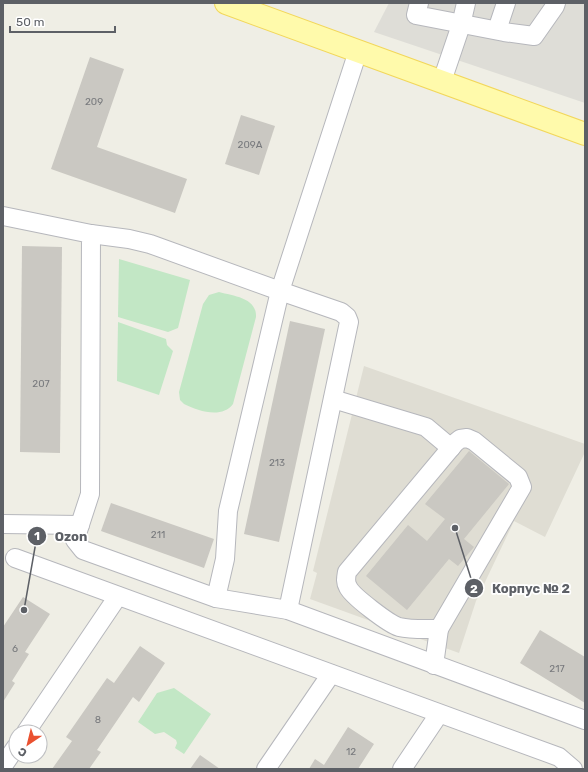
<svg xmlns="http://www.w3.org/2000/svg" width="588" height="772" font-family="Rubik,sans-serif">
	<rect width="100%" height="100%" fill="#efeee5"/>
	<!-- industrial -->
	<polygon fill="#deddd7" points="389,3 585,3 585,103 374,32"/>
	<!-- education -->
	<polygon fill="#dfddd3" points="364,366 585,444 585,452 545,537 514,521 476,601 459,653 310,599 317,573 313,571"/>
	<!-- green -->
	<g fill="#c2e7c5">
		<polygon points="119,259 190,280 178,328 168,332 118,317"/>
		<path d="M219 292C234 296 257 298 256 317L233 404C222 419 198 411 184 404L180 400 179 392 203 304 209 295Z"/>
		<polygon points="118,322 166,339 167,345 173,351 159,395 117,381"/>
		<polygon points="174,688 211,714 184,754 175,748 177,743 176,740 164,732 155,734 138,722 157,693"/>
	</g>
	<!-- building -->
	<g fill="#cac8c2">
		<polygon points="90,57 124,69 97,147 187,179 175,213 51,169"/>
		<polygon points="241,115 275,126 259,175 225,164"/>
		<polygon points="22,246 62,247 60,453 20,452"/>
		<polygon points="290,321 325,329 279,542 244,534"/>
		<polygon points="469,451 509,484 464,539 474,547 458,566 449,559 407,610 366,576 408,525 427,541 445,519 425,504"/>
		<polygon points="111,503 214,539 204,568 101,531"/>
		<polygon points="23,597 50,614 25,652 29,654 12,681 15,683 3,702 3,627"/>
		<polygon points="540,630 585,657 585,703 520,663"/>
		<polygon points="140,646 165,663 139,702 133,697 97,750 101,752 89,769 52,769 72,741 66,737 107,678 114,683"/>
		<polygon points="348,727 374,744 358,769 309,769 315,759 324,765"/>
		<polygon points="200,755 220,769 190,769"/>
	</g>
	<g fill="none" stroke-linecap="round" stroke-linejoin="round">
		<defs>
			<g id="minor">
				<polyline points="419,3 416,15 504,32 534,36 555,6 556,3"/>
				<polyline points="497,30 506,3"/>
				<polyline points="442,81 461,25 466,3"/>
				<polyline points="3,216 91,234 90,494 75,540 83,550 216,598 288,610 585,720"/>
				<polyline points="91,234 129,239 150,244 280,291 358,51"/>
				<polyline points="333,399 426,427 451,448"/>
				<path d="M467 438 474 441 518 477 522 487 439 629C426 629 412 630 399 627 389 624 352 596 348 587 345 582 346 578 347 572L455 443 460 439Z"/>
				<polyline points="3,524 80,525"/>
				<polyline points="15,558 559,757 573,769"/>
				<polyline points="216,598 225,559 228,511 280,291 341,312 347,317 349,322 288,610"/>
				<polyline points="434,665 439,629"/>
				<polyline points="26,732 118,596"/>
				<polyline points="3,766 16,747"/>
				<polyline points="266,769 331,674"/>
				<polyline points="402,769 439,714"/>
			</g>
			<polyline id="major" points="226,3 585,134"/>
		</defs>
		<!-- minor casing -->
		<use href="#minor" stroke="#b6b7bc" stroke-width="20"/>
		<!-- major casing -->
		<use href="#major" stroke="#f2d75b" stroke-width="24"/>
		<!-- minor -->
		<use href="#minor" stroke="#fff" stroke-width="18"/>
		<!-- major -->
		<use href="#major" stroke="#fffaab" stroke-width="22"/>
	</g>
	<g text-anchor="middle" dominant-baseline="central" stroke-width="3.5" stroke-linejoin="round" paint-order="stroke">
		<!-- number labels -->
		<g font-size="10" fill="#787a7d">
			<text x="94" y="102">209</text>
			<text x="250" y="145">209А</text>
			<text x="41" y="384">207</text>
			<text x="277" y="463">213</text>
			<text x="158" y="535">211</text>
			<text x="15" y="649">6</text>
			<text x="557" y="669">217</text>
			<text x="98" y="720">8</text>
			<text x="351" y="752">12</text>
		</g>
	</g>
	<!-- callouts -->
	<path fill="none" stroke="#5d6066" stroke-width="1.5" d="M24 610L37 536M455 528L474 588"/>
	<g fill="#5d6066" stroke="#fff" stroke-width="1.5">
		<circle cx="24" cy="610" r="4"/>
		<circle cx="455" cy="528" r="4"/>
		<circle cx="37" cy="536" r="10"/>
		<circle cx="474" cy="588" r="10"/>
	</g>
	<g font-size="12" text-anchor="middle" font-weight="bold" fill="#fff">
		<text x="37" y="540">1</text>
		<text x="474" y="593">2</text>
	</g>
	<g font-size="13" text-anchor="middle" font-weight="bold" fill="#5d6066" stroke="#fff" stroke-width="3.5" stroke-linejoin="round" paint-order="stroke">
		<text x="71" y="541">Ozon</text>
		<text x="531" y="593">Корпус № 2</text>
	</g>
	<!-- border -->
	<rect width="588" height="772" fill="none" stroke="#5d6066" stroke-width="8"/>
	<!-- north arrow -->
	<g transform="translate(28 744) rotate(215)"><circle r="19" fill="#ffffff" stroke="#bebfc2"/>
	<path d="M0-3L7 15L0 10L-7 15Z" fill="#ea5130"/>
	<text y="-6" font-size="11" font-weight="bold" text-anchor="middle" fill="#5d6066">С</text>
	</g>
	<!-- scale -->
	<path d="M10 26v6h105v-6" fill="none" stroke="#5d6066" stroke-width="2"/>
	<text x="16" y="26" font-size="12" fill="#5d6066" stroke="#ffffff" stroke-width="3" paint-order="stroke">50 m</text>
</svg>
